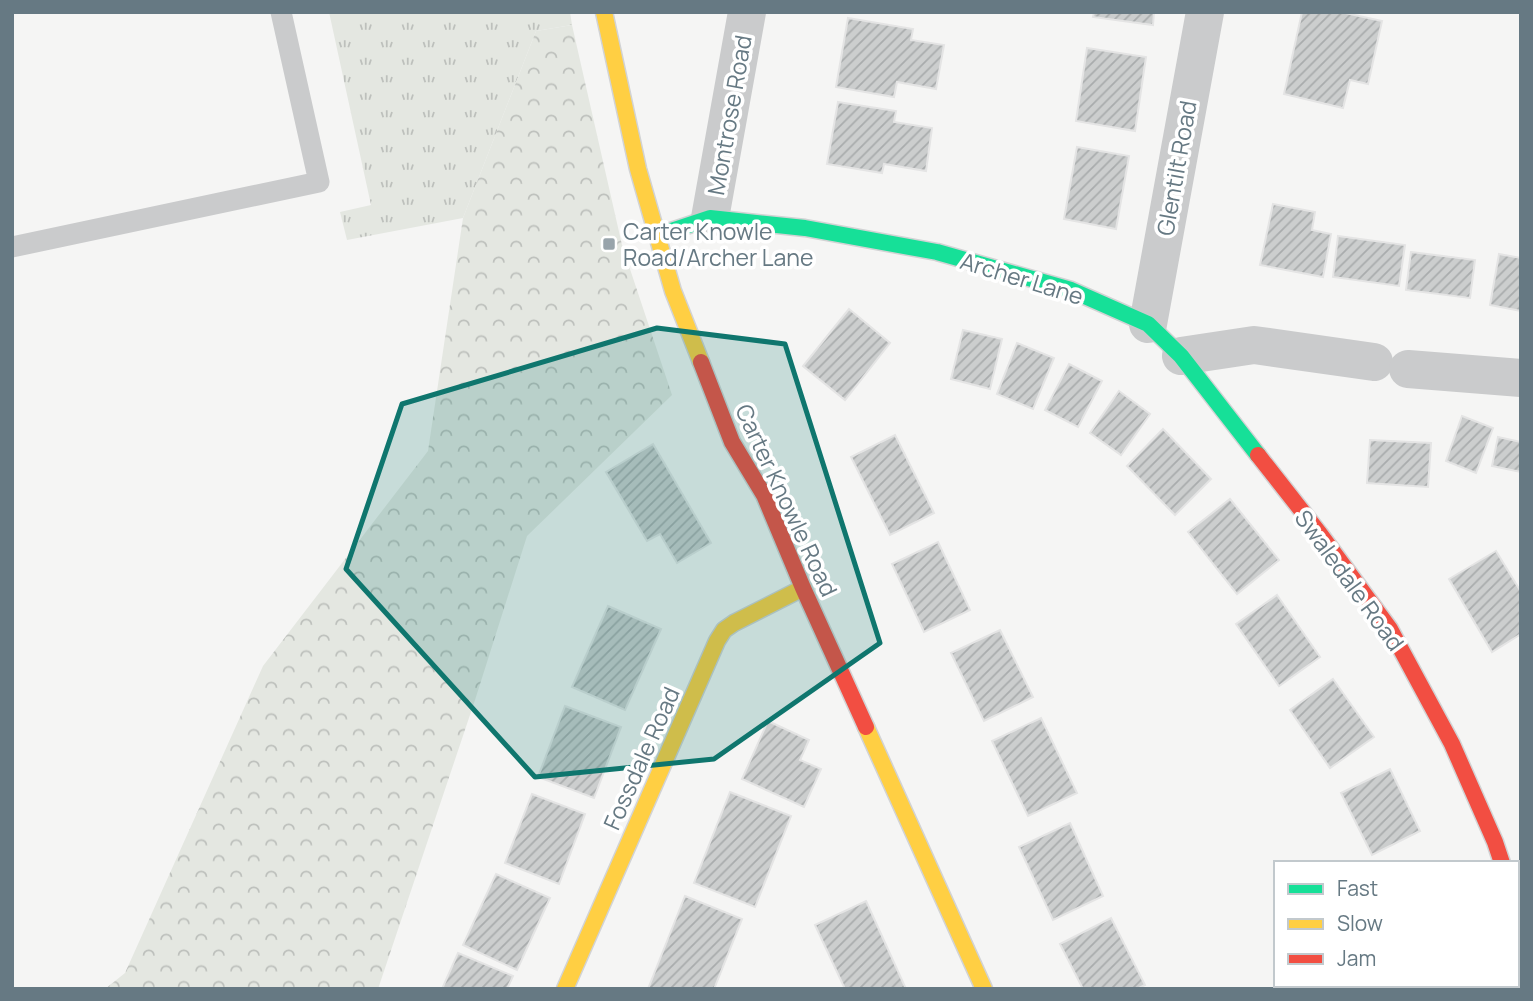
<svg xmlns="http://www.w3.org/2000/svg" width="1533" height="1001" font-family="Manrope,sans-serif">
	<defs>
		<pattern id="grass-tufts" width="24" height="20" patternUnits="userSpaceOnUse" patternTransform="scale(1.75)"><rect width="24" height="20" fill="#e4e7e1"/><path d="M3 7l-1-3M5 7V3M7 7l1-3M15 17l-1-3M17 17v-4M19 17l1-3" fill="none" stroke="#bdc0bc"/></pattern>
		<pattern id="forest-crowns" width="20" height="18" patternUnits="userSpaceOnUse" patternTransform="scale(1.75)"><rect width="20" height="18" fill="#e4e7e1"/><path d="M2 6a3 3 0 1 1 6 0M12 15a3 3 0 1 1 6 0" fill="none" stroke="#bdc0bc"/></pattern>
		<pattern id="building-hatch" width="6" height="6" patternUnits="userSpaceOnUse" patternTransform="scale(1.75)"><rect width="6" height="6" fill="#cccece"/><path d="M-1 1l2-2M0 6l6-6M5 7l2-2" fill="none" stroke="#a9acad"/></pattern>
	</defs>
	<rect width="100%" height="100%" fill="#f5f5f4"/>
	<!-- grass -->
	<polygon fill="url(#grass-tufts)" points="329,12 570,12 572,25 536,31 463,218 347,240 340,212 371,205"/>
	<!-- forest -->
	<polygon fill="url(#forest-crowns)" points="572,25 622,245 672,395 527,536 475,700 378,989 105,989 125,973 263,666 428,451 463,218 536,31"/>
	<!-- building -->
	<g fill="url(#building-hatch)" stroke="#e4e4e4" stroke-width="2">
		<polygon points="1094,12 1154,12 1153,25 1093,17"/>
		<polygon points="1302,12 1341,12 1382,21 1368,84 1350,80 1343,108 1284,94"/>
		<polygon points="848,18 913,29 911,40 944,45 936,89 897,82 894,97 836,87"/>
		<polygon points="1087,48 1146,57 1135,131 1076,121"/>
		<polygon points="838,102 896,111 894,122 932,128 926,171 884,164 882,173 827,164"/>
		<polygon points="1077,147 1129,156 1116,229 1064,219"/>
		<polygon points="1273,204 1315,212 1312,230 1331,234 1323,277 1260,265"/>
		<polygon points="1338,236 1405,245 1399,286 1333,277"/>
		<polygon points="1411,252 1475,260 1470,298 1406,290"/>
		<polygon points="1499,254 1521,258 1521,311 1490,305"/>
		<polygon points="849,309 890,343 845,400 803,366"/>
		<polygon points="963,330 1002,339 990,389 951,379"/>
		<polygon points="1017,343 1054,358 1033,409 997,394"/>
		<polygon points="1069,364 1102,381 1078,427 1045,410"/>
		<polygon points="1119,391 1150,414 1121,455 1090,433"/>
		<polygon points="1462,416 1493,428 1476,473 1446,461"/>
		<polygon points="1163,429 1211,479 1175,515 1127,466"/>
		<polygon points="895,435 934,513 890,535 851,457"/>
		<polygon points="1498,437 1521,442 1521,472 1492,466"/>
		<polygon points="1370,440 1431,443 1428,487 1367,483"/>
		<polygon points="653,444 711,543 677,563 660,534 647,541 606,472"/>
		<polygon points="1230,499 1279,560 1237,594 1188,532"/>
		<polygon points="938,542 970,610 924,632 892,564"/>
		<polygon points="1496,551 1521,592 1521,634 1492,652 1449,579"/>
		<polygon points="1277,595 1320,657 1279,686 1236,624"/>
		<polygon points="608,606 661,629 625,710 572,687"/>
		<polygon points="1000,630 1033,697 984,721 951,653"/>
		<polygon points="1333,679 1374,737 1330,768 1290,710"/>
		<polygon points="565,706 621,727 594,798 538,777"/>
		<polygon points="1041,718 1077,793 1028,816 992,741"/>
		<polygon points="768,721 809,740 800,760 821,769 804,807 742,779"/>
		<polygon points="1390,769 1420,831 1372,855 1341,793"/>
		<polygon points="730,792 791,816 755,907 694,883"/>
		<polygon points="532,794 585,814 559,884 505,863"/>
		<polygon points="1070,823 1103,896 1053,920 1019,847"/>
		<polygon points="496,874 550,898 517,970 463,945"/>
		<polygon points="685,896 742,919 714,989 648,989"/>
		<polygon points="866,901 906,989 845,989 815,925"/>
		<polygon points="1111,918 1145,985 1137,989 1083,989 1060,944"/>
		<polygon points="458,953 513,976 507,989 442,989"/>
		<rect x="1432" y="985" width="55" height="4"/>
	</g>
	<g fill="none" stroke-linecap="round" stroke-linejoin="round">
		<defs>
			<polyline id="fast" points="656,236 710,218 805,228 937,252 1071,290 1148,324 1181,356 1258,455"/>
			<g id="slow">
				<polyline points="604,12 638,169 673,291 701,362"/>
				<polyline points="866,727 984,989"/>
				<polyline points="565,989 717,641 724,630 734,623 803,588"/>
			</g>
			<g id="jam">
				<polyline points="701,362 732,442 764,495 803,588 866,727"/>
				<polyline points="1258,455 1320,534 1390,629 1452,744 1495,842 1502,863"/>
			</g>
		</defs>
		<!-- fast casing -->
		<use href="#fast" stroke="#d2d3d4" stroke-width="19"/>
		<!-- slow casing -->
		<use href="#slow" stroke="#d2d3d4" stroke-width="19"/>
		<!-- jam casing -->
		<use href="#jam" stroke="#d2d3d4" stroke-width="19"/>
		<!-- lane -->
		<polyline stroke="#cacbcc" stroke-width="21" points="12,247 319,182 281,12"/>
		<!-- street -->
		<g stroke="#cacbcc" stroke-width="38">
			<polyline points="710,218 747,12"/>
			<polyline points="1148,324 1205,12"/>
			<polyline points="1181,356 1254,345 1374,362"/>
			<polyline points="1408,369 1521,378"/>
			<polyline points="1517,911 1521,922"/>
		</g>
		<!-- fast -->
		<use href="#fast" stroke="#16e098" stroke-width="16"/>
		<!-- slow -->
		<use href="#slow" stroke="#ffcf43" stroke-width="16"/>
		<!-- jam -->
		<use href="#jam" stroke="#f24e42" stroke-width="16"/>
	</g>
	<!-- marked area -->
	<path fill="#0f766e" fill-opacity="0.2" stroke="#0f766e" stroke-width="5" stroke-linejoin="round" d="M657 328 785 344 880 643 714 759 535 777 346 569 402 404Z"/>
	<!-- markers -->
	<rect fill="#98a4ab" stroke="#fff" stroke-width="2.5" x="602" y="237" width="14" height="14" rx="3.5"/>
	<g text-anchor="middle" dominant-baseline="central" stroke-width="7" stroke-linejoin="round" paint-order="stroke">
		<!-- street labels -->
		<g font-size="23" fill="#667983" stroke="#fff">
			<text transform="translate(729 115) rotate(-80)">Montrose Road</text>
			<text transform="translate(1176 168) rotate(-80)">Glentilt Road</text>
			<text transform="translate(1022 278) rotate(17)">Archer Lane</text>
			<text transform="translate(787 500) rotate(65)">Carter Knowle Road</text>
			<text transform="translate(1350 580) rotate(54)">Swaledale Road</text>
			<text transform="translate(641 758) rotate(-66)">Fossdale Road</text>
		</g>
		<!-- poi labels -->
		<g font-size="23" fill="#667983" stroke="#fff" text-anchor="start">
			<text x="623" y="231">Carter Knowle<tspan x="623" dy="26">Road/Archer Lane</tspan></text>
		</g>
	</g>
	<!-- border -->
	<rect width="1533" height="1001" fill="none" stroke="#667983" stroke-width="28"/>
	<!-- legend -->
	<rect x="1274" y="861" width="245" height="126" fill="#ffffff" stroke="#c2c9cd" stroke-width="2"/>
	<rect x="1288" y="884" width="35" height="10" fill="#16e098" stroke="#c2c9cd" stroke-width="2"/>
	<text x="1337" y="896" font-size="21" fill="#667983">Fast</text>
	<rect x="1288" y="919" width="35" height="10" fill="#ffcf43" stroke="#c2c9cd" stroke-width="2"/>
	<text x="1337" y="931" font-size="21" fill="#667983">Slow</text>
	<rect x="1288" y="954" width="35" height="10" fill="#f24e42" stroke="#c2c9cd" stroke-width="2"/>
	<text x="1337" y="966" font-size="21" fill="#667983">Jam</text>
</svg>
